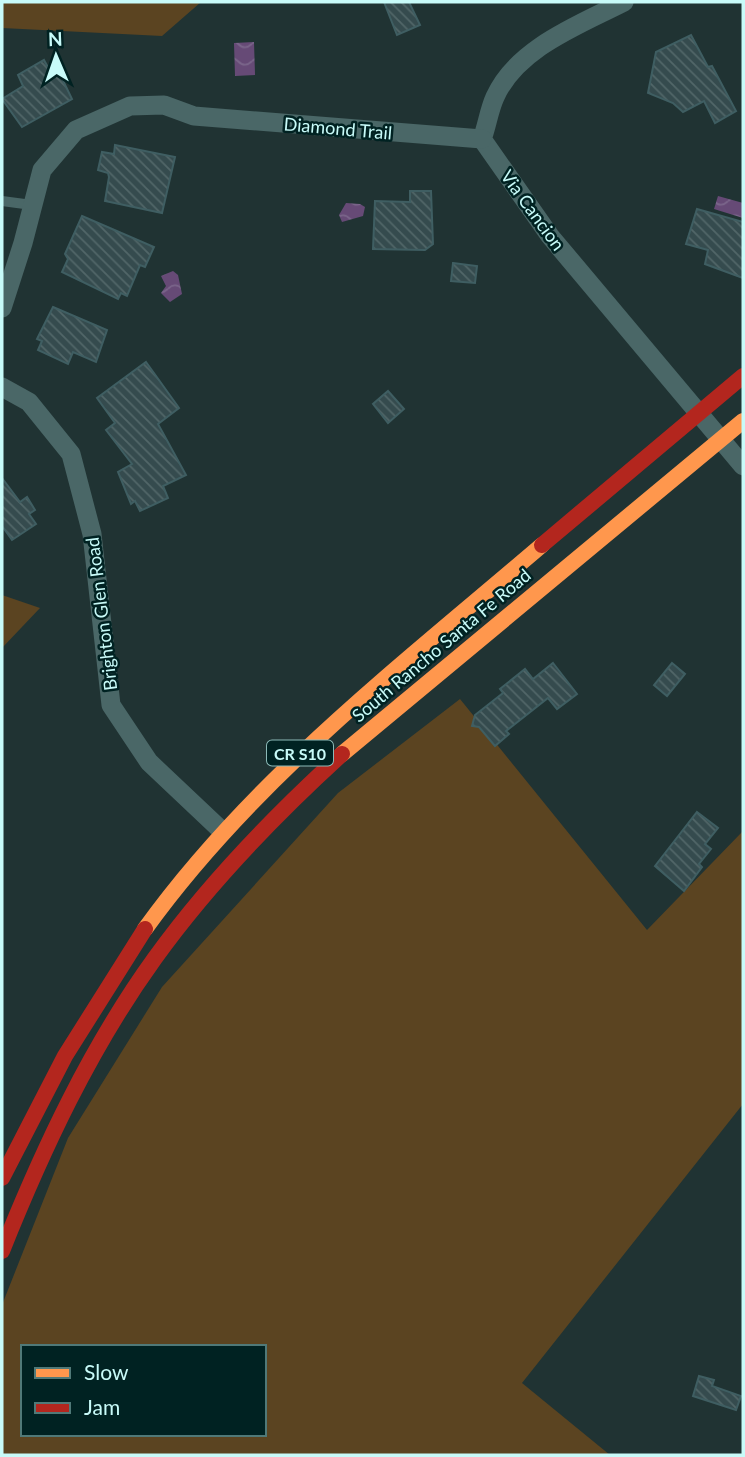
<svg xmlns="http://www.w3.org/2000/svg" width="745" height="1457" font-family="Lato,sans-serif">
	<defs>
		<pattern id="water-waves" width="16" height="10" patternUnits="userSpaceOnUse" patternTransform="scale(1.75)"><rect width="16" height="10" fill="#664a76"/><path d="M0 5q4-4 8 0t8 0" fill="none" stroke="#7a658a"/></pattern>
		<pattern id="building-back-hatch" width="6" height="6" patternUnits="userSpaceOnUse" patternTransform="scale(1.75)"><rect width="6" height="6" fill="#354b4e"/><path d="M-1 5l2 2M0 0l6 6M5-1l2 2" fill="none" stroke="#516668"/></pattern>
	</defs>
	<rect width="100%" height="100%" fill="#203333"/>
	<!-- grass -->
	<g fill="#5b4421" fill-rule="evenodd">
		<polygon points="2,2 201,2 162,36 2,28"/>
		<polygon points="2,595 40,608 2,648"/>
		<path d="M460 699 647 930 743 831V1104L522 1383 610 1455H2V1305L68 1138 162 987 338 793ZM23 1347H264V1434H23Z"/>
	</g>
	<!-- water -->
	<g fill="url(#water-waves)">
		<polygon points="254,42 255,75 235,76 234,43"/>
		<polygon points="718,196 743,203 743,218 714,209"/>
		<polygon points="346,203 360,204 365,207 363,216 342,222 339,215"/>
		<polygon points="173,271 178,275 182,294 170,302 161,293 166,286 161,276"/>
	</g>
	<!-- building -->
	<g fill="url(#building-back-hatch)" stroke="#3f5e62" stroke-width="2">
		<polygon points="384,2 409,2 420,25 397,35"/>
		<polygon points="691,35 708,67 712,66 736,111 715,123 704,101 683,112 673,103 648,93 656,52"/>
		<polygon points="44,60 50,71 57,68 72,99 22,127 2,99 23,86 18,75"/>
		<polygon points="115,145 175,157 162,213 105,201 109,177 108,173 98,170 102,152 114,154"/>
		<polygon points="410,191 431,191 433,244 425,250 373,249 375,201 410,202"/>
		<polygon points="697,209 743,222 743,278 705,264 708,250 686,244"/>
		<polygon points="82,216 154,247 145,267 140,265 127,296 121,293 118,299 62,272 68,259 65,254"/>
		<polygon points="453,263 477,266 475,283 451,281"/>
		<polygon points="53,307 107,330 96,362 73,352 68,364 38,350 42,341 37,339"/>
		<polygon points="146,362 179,408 158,424 186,475 163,486 168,498 140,511 135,501 131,504 118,472 132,464 106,430 115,423 97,398"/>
		<polygon points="388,391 404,409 388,423 373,404"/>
		<polygon points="2,478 20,502 27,497 35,510 29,514 36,524 12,540 2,526"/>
		<polygon points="553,663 577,694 557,709 548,698 506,731 509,734 495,746 479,727 472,726 475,715 503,693 500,689 525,669 533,679"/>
		<polygon points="672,663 685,674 667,696 654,685"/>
		<polygon points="697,812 718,828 705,844 711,849 699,864 702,867 684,891 655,866"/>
		<polygon points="699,1376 714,1380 712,1386 741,1396 736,1410 693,1396"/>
	</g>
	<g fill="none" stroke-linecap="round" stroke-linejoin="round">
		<!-- lane -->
		<polyline stroke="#4a6767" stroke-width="10" points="2,201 32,205"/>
		<!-- street -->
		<g stroke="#4a6767" stroke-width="19">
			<path d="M624 2C579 25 517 48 495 97 489 110 487 126 482 139L550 236 743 466"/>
			<polyline points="2,308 23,243 42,170 76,130 130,106 164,105 194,116 482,139"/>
			<polyline points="2,387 29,402 71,454 92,534 111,705 149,762 222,831"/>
		</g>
		<!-- slow -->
		<g stroke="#ff974d" stroke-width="16">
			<polyline points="342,754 743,421"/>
			<path d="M145 929C253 779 402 665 542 545"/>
		</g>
		<!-- jam -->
		<g stroke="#b3261e" stroke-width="16">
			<polyline points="542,545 743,376"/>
			<polyline points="2,1178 65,1056 145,929"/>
			<path d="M2 1251C43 1149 90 1048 155 958 209 883 274 816 342 754"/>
		</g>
	</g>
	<g text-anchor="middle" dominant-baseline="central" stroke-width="5" stroke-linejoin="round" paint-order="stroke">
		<!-- shield labels -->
		<rect fill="#022" stroke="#8cbab8" stroke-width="2" x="267" y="740.5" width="66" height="25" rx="5"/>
		<g font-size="16" font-weight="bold" fill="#c8fbf9">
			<text x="300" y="753">CR S10</text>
		</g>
		<!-- street labels -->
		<g font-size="18" fill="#c8fbf9" stroke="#022">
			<text transform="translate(338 128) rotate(5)">Diamond Trail</text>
			<text transform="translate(533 210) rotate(54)">Via Cancion</text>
			<text transform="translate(101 614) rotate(-97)">Brighton Glen Road</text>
			<text transform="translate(441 645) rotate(-40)">South Rancho Santa Fe Road</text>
		</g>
	</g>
	<!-- border -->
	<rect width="745" height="1457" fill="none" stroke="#c8fbf9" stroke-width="7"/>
	<!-- legend -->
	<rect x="21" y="1345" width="245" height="91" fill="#002222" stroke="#507978" stroke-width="2"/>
	<rect x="35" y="1368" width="35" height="10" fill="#ff974d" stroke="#507978" stroke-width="2"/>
	<text x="84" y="1380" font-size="21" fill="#c8fbf9">Slow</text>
	<rect x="35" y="1403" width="35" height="10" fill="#b3261e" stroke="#507978" stroke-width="2"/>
	<text x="84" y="1415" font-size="21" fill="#c8fbf9">Jam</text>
	<!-- north arrow -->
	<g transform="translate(56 56) rotate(358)" stroke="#002222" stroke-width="5" paint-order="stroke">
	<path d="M0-5L12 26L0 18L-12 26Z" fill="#c8fbf9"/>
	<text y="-10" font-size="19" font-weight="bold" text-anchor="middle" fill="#c8fbf9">N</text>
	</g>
</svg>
